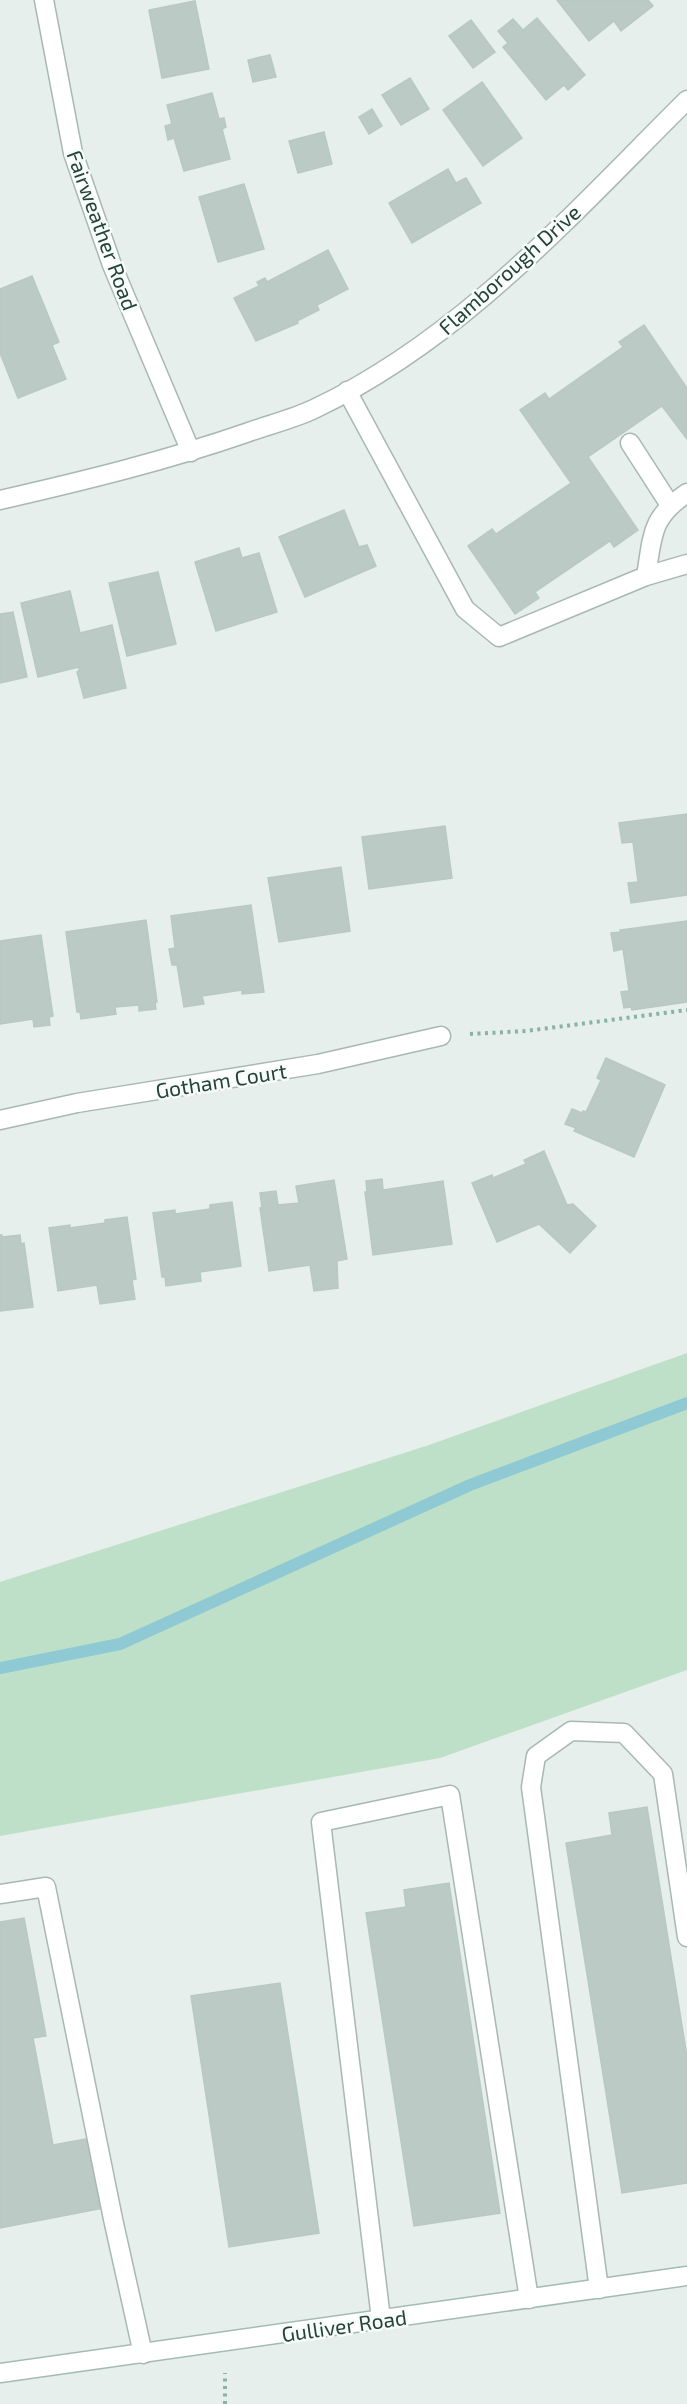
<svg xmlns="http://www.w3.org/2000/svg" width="687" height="2404" font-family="'Exo 2',sans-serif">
	<rect width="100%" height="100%" fill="#e6efeb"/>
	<!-- green -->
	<polygon fill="#bfe0c8" points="687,1353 687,1670 440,1758 0,1836 0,1582 429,1445"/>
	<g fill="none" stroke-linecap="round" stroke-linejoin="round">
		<!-- stream -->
		<polyline stroke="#8ec9d4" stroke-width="12" points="0,1668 120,1644 470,1485 687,1403"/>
	</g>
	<!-- building -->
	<g fill="#bbcac4" stroke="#b8c9c2" stroke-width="1.5">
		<polygon points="557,0 648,0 653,6 621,31 614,21 589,41"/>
		<polygon points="195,1 209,69 162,78 149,10"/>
		<polygon points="537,18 585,75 568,90 564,85 546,100 503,47 508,43 498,31 513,19 523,30"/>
		<polygon points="471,20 495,52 473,68 449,36"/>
		<polygon points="270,55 276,77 253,82 248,60"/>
		<polygon points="410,78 429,109 401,125 382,95"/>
		<polygon points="482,82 522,138 483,166 443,110"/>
		<polygon points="212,93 219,119 224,118 226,127 222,129 230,159 184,171 174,138 168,140 165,126 172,124 167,105"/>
		<polygon points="372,109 382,126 369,134 359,117"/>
		<polygon points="324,132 332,164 298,173 289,141"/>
		<polygon points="448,169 456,183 466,178 481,203 412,243 389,203"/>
		<polygon points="244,184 264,249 218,262 199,197"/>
		<polygon points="328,250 348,289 317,305 319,310 297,321 298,323 256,341 234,298 259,286 257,282 265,278 267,282"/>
		<polygon points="32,276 59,342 52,345 66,379 18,398 0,353 0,289"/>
		<polygon points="644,325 687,388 687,439 662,406 588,457 638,530 614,547 610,541 535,592 539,598 515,614 468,546 492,529 496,534 571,483 520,410 545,393 549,399 623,347 619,342"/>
		<polygon points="344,510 359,547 367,545 376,566 305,597 279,537"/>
		<polygon points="239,548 242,558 259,553 277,612 216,631 195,562"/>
		<polygon points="158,572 176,644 127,656 109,583"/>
		<polygon points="70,591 80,633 112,625 126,688 84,698 77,672 79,671 79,667 38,677 21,603"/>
		<polygon points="13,612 27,677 0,683 0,614"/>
		<polygon points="687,814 687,895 631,903 628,883 638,882 633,842 622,843 619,823"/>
		<polygon points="445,826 452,878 369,889 362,837"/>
		<polygon points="341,867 350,931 279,942 268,878"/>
		<polygon points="251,905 264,992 242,994 242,990 202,996 204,1004 184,1007 177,965 172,965 169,949 175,948 171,916"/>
		<polygon points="146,920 157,1002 155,1002 156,1009 139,1011 139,1005 115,1007 116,1014 81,1019 80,1012 77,1012 66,932"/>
		<polygon points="687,921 687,1002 632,1010 631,1007 624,1008 621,992 629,991 623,949 614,951 611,933 621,932 620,930"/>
		<polygon points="41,935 53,1016 49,1017 50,1025 34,1027 33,1019 0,1024 0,941"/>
		<polygon points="606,1058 665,1085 634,1157 574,1131 576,1128 565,1124 572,1109 582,1113 583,1111 586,1112 601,1080 597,1078"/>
		<polygon points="544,1151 567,1205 573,1204 596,1226 570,1253 539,1224 497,1242 472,1183 492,1175 493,1178 526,1164 524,1160"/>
		<polygon points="382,1179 383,1190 443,1181 452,1244 373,1255 365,1192 367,1192 366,1181"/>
		<polygon points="334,1180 347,1259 337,1261 338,1288 314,1291 310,1265 269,1271 260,1208 262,1207 260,1193 276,1191 278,1205 299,1203 296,1186"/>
		<polygon points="232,1202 241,1266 200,1272 201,1281 166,1286 165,1277 162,1277 153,1213 175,1210 175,1214 210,1209 210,1205"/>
		<polygon points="127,1217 136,1279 132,1280 135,1299 100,1304 97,1285 58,1291 49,1228 70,1225 70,1228 105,1223 105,1220"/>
		<polygon points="0,1235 2,1235 2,1237 20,1235 21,1244 24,1243 33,1307 0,1311"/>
		<polygon points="647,1807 687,2057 687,2183 622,2193 566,1843 612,1835 609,1813"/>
		<polygon points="449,1883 500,2213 414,2226 366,1913 406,1907 404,1890"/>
		<polygon points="24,1918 46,2036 33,2038 53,2145 91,2138 104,2208 0,2228 0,1922"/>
		<polygon points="280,1983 319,2233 229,2247 191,1996"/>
	</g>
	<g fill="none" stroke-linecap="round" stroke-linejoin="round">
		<defs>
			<g id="lane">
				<polyline points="347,391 465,609 499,637 646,576 687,564"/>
				<polyline points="630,443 670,505"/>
				<path d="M646 576C653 535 650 518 687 493"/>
				<polyline points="0,1894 46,1887 113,2219 143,2354"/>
				<polyline points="599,2289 531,1787 536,1756 571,1731 624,1733 663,1774 687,1937"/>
				<polyline points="381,2319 321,1822 450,1795 529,2299"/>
			</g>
			<g id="street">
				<polyline points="44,0 73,153 112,265 191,452"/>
				<path d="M0 500C83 481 165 461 246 433 268 425 293 419 314 409 462 339 573 213 687 100"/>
				<polyline points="0,1120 77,1103 318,1064 441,1036"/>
			</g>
			<polyline id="secondary" points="0,2373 687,2276"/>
		</defs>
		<!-- lane casing -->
		<use href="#lane" stroke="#a8b8b2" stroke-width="21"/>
		<!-- street casing -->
		<use href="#street" stroke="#a8b8b2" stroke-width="21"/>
		<!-- secondary casing -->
		<use href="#secondary" stroke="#a4bbb3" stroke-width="21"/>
		<!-- path -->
		<g stroke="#86b3a5" stroke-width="4" stroke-dasharray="3 4.5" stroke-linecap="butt">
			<polyline points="470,1034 526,1031 687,1010"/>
			<polyline points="225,2404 225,2373"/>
		</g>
		<!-- lane -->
		<use href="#lane" stroke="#fff" stroke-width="18"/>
		<!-- street -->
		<use href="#street" stroke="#fff" stroke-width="18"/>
		<!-- secondary -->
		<use href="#secondary" stroke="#fff" stroke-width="18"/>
	</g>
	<g text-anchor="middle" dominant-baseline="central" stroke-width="5" stroke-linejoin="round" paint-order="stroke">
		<!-- street labels -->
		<g font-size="21" fill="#24423a" stroke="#f7fbf9">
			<text transform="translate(103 230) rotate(70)">Fairweather Road</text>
			<text transform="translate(509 269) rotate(-42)">Flamborough Drive</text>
			<text transform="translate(221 1080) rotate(-9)">Gotham Court</text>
			<text transform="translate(344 2325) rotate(-8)">Gulliver Road</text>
		</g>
	</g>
</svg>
